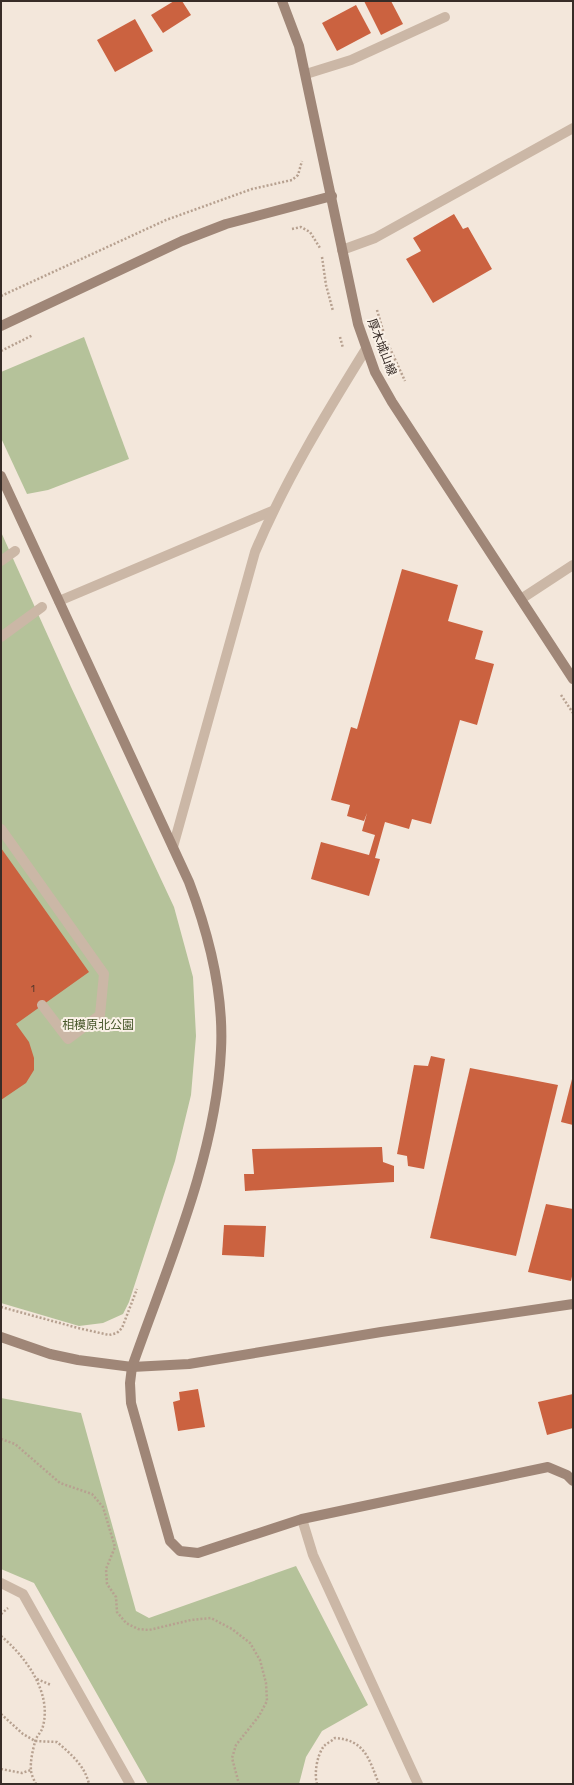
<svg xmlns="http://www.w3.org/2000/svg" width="574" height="1785" font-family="Rubik,'Noto Sans JP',sans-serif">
	<rect width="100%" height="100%" fill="#f3e7db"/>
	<!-- green -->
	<g fill="#b5c29a">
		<polygon points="84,337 129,459 48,490 27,494 1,438 1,372"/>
		<polygon points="1,532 71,687 174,907 193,977 196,1036 191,1095 175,1161 129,1302 123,1314 103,1323 79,1326 1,1303"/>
		<polygon points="1,1398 81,1413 136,1611 149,1618 296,1566 368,1705 322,1731 306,1757 299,1784 148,1784 34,1583 1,1569"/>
	</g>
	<!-- building -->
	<g fill="#cb6240">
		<polygon points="174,1 182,1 191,15 163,33 151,15"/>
		<polygon points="364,1 391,1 403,24 381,35"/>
		<polygon points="356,5 371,33 337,51 322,23"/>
		<polygon points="135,19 153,51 115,72 97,40"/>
		<polygon points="454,214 463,229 468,227 492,269 433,303 406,259 421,251 413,238"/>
		<polygon points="402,569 458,585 448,621 483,631 475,659 494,664 477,725 460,720 431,824 412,819 409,829 385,822 375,858 380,859 369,896 311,879 321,842 369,855 375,835 362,831 367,813 364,821 347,816 350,805 331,800 351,727 357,729"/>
		<polygon points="1,848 89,972 16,1024 29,1042 34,1058 34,1070 26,1083 1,1100"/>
		<polygon points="431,1056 445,1059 424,1169 408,1166 407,1156 397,1154 414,1065 428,1066"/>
		<polygon points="470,1068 558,1085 516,1256 430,1238"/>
		<polygon points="572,1079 573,1079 573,1125 561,1122"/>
		<polygon points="382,1147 383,1162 394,1166 394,1182 245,1191 244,1174 254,1174 252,1149"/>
		<polygon points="546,1204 573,1209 573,1272 571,1281 528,1272"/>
		<polygon points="224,1225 266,1226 264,1257 222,1255"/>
		<polygon points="198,1389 205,1427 178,1431 173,1402 180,1400 179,1392"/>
		<polygon points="573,1394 573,1428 547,1435 538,1402"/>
	</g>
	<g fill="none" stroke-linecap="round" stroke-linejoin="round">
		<!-- path -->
		<g stroke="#b7a190" stroke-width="2.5" stroke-dasharray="2 2" stroke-linecap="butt">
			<polyline points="292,229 301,227 310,232 320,248"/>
			<polyline points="322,257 326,285 333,311"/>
			<polyline points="1,296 166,220 252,189 292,180 298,175 302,161"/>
			<polyline points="377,310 384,334"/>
			<polyline points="340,337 343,348"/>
			<polyline points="388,344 405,381"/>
			<polyline points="1,351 33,335"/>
			<polyline points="561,695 573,713"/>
			<polyline points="1,1307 78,1328 109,1335 117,1333 122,1328 137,1289"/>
			<polyline points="1,1439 15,1444 60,1483 92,1494 103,1507 115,1547 106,1569 107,1584 116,1597 117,1612 126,1623 138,1629 149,1630 191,1620 211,1618 232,1629 250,1643 260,1660 266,1683 267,1701 259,1716 236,1745 232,1758 239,1784"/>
			<polyline points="1,1614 8,1608"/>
			<path d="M1 1636C25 1656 52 1692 43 1726 42 1732 36 1736 35 1742 33 1749 30 1762 31 1770 31 1774 34 1780 36 1784"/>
			<polyline points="37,1679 51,1685"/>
			<path d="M1 1714 23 1734 35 1741 57 1742C71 1754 85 1766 89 1784"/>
			<polyline points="1,1769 22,1773 31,1770"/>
			<path d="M317 1784C314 1773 317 1755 324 1746 327 1743 332 1741 335 1738 365 1740 369 1759 379 1784"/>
		</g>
		<!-- lane -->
		<g stroke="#cbb7a6" stroke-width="10">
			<polyline points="306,74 351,60 445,17"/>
			<polyline points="59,601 272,511"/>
			<path d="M173 847 255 552C285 481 325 415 366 349"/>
			<polyline points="302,1519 313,1555 418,1784"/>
			<polyline points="1,1583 23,1594 130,1784"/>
		</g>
		<!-- street -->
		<g stroke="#cbb7a6" stroke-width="10">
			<polyline points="342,250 375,238 573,128"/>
			<polyline points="1,561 15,551"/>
			<polyline points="521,599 573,565"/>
			<polyline points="1,637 42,607"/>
			<polyline points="1,829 104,974 100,1015 68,1039 42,1005"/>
		</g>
		<!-- secondary -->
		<g stroke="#9f8677" stroke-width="10">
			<polyline points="282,1 299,46 358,324 375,372 392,402 573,679"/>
			<polyline points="1,326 182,241 226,224 332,196"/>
			<path d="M1 476 189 882C209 935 224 993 221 1050 216 1157 167 1267 132 1367L130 1383 131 1403 170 1541 180 1551 198 1553 302 1519 548 1467 567 1475 573 1481"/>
			<polyline points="1,1337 50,1354 78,1360 132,1367 189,1364 381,1332 573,1304"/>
		</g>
	</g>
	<g text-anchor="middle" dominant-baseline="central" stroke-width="4" stroke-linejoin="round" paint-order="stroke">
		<!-- number labels -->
		<g font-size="10" fill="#5c3a2d">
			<text x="33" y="989">1</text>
		</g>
		<!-- street labels -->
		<g font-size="12" fill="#372c27" stroke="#faf1e7">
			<text transform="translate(382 347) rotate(69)">厚木城山線</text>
		</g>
		<!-- park labels -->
		<g font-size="12" fill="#46562a" stroke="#faf1e7">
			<text x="98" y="1025">相模原北公園</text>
		</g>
	</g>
	<!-- border -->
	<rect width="574" height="1785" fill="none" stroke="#372c27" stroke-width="4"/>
</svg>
